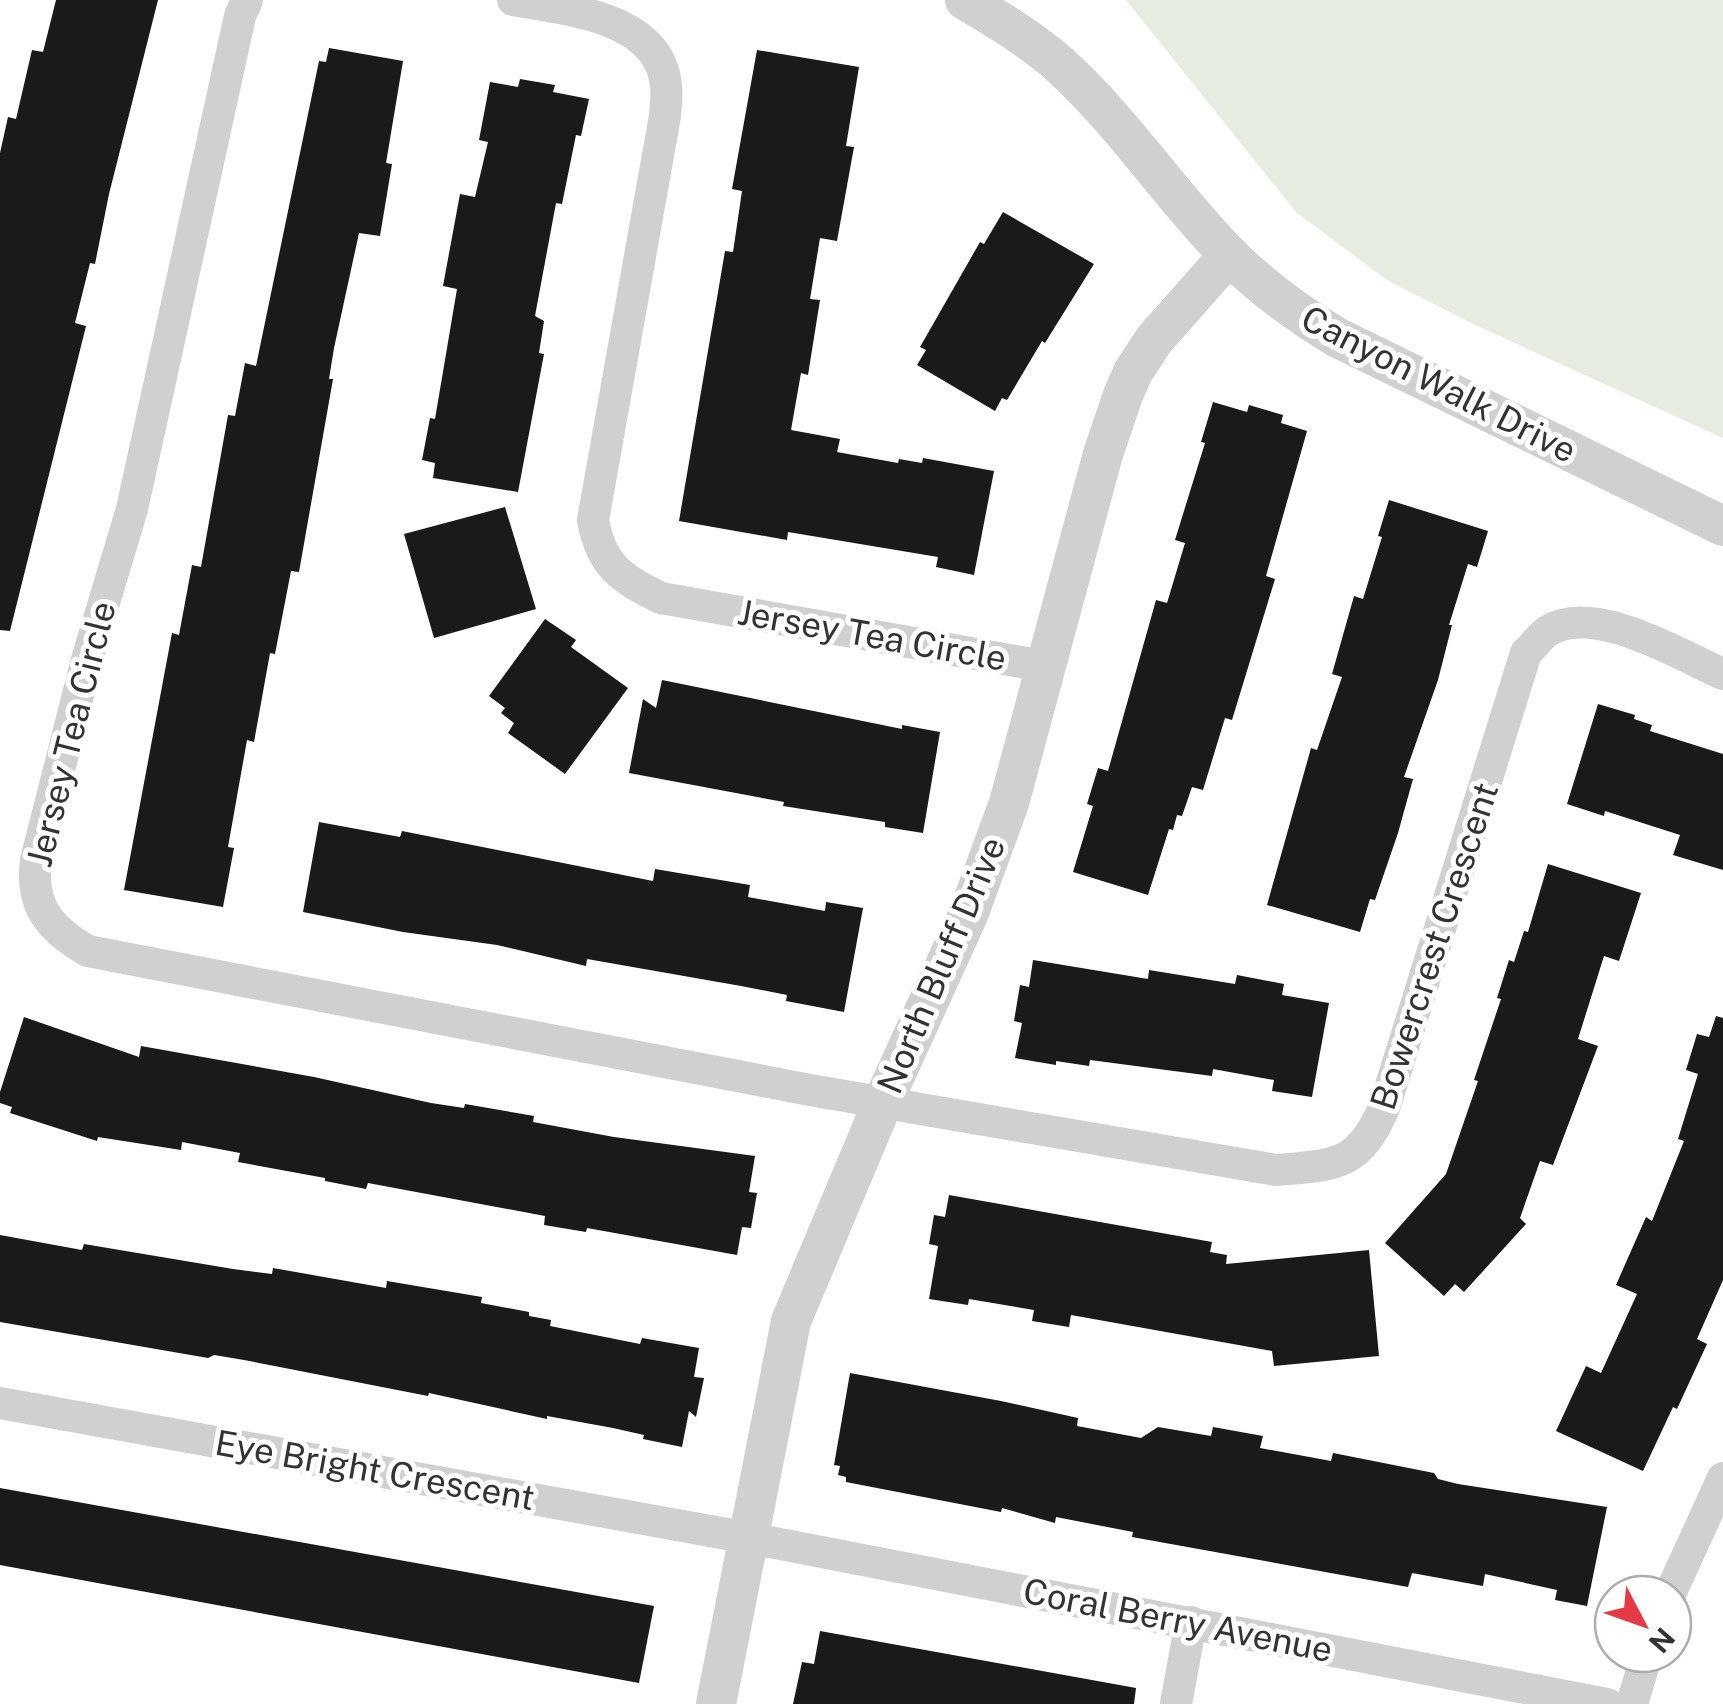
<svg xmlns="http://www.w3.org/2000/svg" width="1723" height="1704" font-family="'Public Sans',sans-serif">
	<rect width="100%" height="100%" fill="#fff"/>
	<!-- green -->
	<polygon fill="#e6ecdf" points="1126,0 1723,0 1723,438 1471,323 1387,280 1296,212"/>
	<!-- building -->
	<g fill="#1a1a1a">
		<polygon points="56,0 158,0 109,194 95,264 90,263 75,323 86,326 10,631 0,630 0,153 8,117 16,119 32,50 43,52"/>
		<polygon points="329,48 403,61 386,163 392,164 380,236 359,233 334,348 329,379 333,379 299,572 291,571 275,654 270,653 254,742 247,740 228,847 234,848 223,907 124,890 172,633 179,635 192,565 201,567 228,415 235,416 245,363 256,366 319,61 326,62"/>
		<polygon points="757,50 859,67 846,146 854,147 837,241 820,238 810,299 820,300 808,375 801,373 791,430 840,439 837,452 898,463 899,459 922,463 923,458 994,471 974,575 936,567 938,557 788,532 787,540 679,521 725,251 733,252 742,191 732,189"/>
		<polygon points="520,79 555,85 553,92 589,99 581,136 576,135 562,204 556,203 535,316 544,321 539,353 544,354 518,492 433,478 435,463 422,460 430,418 435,419 457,289 443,286 460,194 475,197 488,142 479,140 490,82 518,87"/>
		<polygon points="1003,212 1094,264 1045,343 1042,341 1007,400 1002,398 995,411 917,365 926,350 920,347 980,242 984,244"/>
		<polygon points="1213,402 1247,412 1249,405 1283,415 1281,423 1307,431 1266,576 1275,579 1232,720 1225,718 1203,790 1192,787 1182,816 1177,815 1173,830 1169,829 1148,895 1073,872 1093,806 1087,804 1098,768 1108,771 1156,600 1167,603 1185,543 1175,540 1205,443 1201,442"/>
		<polygon points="1389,500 1488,531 1477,567 1468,564 1449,625 1452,625 1438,680 1404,777 1413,779 1398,833 1375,900 1370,899 1360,932 1267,905 1311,748 1317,750 1342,677 1332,674 1354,596 1363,599 1382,537 1378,536"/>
		<polygon points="505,507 536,609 434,638 404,534"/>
		<polygon points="545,619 576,640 571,647 628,688 565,774 508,733 514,723 501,713 505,708 489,696"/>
		<polygon points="662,680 902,729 902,725 940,732 923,833 885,827 885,822 783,806 784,802 629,773 643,699 656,708"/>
		<polygon points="1598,704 1635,715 1634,719 1652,725 1650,731 1723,754 1723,870 1673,855 1680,835 1605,811 1604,816 1567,804"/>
		<polygon points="319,822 400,837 402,831 653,881 655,869 750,885 748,897 825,911 826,902 863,908 844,1012 786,1001 787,995 741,986 587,959 586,966 497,945 403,932 303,912"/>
		<polygon points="1548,864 1641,893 1619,961 1604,956 1578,1039 1598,1046 1553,1165 1540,1161 1520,1218 1526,1224 1464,1292 1455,1284 1444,1296 1385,1243 1446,1174 1478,1081 1474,1080 1501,999 1497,998 1509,960 1514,962 1524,931 1528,932"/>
		<polygon points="1033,960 1148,979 1149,970 1235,984 1237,975 1284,984 1282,995 1329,1003 1312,1097 1272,1091 1274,1080 1213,1069 1212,1076 1090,1060 1089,1066 1056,1061 1056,1065 1015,1058 1022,1023 1014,1021 1020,985 1029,987"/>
		<polygon points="1716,1016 1723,1018 1723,1280 1697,1339 1707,1344 1677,1409 1673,1407 1643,1471 1556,1431 1586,1366 1601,1373 1637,1294 1616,1285 1646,1217 1652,1221 1684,1141 1678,1139 1698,1074 1686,1070 1697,1034 1709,1037"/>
		<polygon points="24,1017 139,1057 141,1046 314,1077 431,1103 464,1108 465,1104 534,1116 533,1122 614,1137 755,1156 749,1192 757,1193 751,1228 742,1227 737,1255 587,1228 586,1232 544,1225 545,1216 368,1183 366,1189 325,1181 325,1178 238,1162 240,1153 182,1142 181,1150 98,1137 97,1141 10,1113 12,1107 0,1103 0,1092"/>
		<polygon points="949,1195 1212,1242 1210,1252 1227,1255 1226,1264 1369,1250 1379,1356 1274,1366 1272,1351 1071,1315 1069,1327 1032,1321 1034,1310 969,1299 968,1305 929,1299 938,1246 929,1244 934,1215 945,1217"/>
		<polygon points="0,1235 82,1250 84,1244 233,1269 272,1274 273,1268 386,1288 387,1281 482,1297 481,1303 529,1312 529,1316 551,1320 550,1326 640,1344 642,1338 699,1348 694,1377 704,1378 696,1417 689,1411 682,1447 643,1439 644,1435 613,1428 547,1416 547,1419 429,1393 428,1396 244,1360 214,1355 208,1358 0,1322"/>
		<polygon points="850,1373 1001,1401 1078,1418 1077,1426 1141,1438 1158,1427 1211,1436 1213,1427 1263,1436 1260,1448 1331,1461 1333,1453 1434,1473 1438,1479 1458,1484 1607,1507 1587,1606 1555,1600 1557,1590 1485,1574 1483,1586 1412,1573 1408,1587 1132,1537 1133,1532 1056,1517 1055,1523 1002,1508 1001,1512 846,1482 846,1477 838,1475 840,1466 834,1465"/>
		<polygon points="0,1488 654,1606 639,1683 0,1565"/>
		<polygon points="820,1631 1136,1688 1134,1704 793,1704 802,1662 814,1664"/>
	</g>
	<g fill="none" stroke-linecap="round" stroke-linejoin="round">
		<!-- minor -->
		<g stroke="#d0d0d0" stroke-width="32">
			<path d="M247 0 240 16 132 509 88 656 36 860C30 905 49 929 88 951L810 1090 1276 1170C1335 1165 1358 1167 1384 1108L1526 653C1533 647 1540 636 1548 631 1593 602 1680 655 1723 674"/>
			<path d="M513 0C566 10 659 16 666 85 667 95 666 106 665 116L593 520C601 565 621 579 661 598L1044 666"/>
			<polyline points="0,1403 749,1538 1607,1704"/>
			<polyline points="1670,1594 1723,1478"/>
			<polyline points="1176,1704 1191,1622"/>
			<polyline points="1632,1704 1647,1654"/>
		</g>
		<!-- tertiary -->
		<g stroke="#d0d0d0" stroke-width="40">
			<path d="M965 0C998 20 1031 39 1060 65 1123 122 1169 194 1228 254 1261 287 1298 314 1338 338L1723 526"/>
			<polyline points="716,1704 791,1321 883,1102 968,915 1009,803 1103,454 1123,395 1133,372 1154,340 1229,255"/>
		</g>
	</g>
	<g text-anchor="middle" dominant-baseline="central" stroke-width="10" stroke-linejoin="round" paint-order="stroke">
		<!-- street labels -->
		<g font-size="35" fill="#333" stroke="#fff">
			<text transform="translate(1439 384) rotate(27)">Canyon Walk Drive</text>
			<text transform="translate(872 635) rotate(10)">Jersey Tea Circle</text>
			<text transform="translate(71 734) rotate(-76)">Jersey Tea Circle</text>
			<text transform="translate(1434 946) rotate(-72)">Bowercrest Crescent</text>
			<text transform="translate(941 965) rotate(-67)">North Bluff Drive</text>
			<text transform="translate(375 1470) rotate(10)">Eye Bright Crescent</text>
			<text transform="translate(1178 1620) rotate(11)">Coral Berry Avenue</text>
		</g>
	</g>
	<!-- north arrow -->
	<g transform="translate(1643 1624) rotate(131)"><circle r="48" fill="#ffffff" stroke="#adadad" stroke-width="2.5"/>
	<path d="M0-8L18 38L0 25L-18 38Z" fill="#e63946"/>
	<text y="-15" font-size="28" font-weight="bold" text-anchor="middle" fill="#333333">N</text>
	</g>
</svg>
